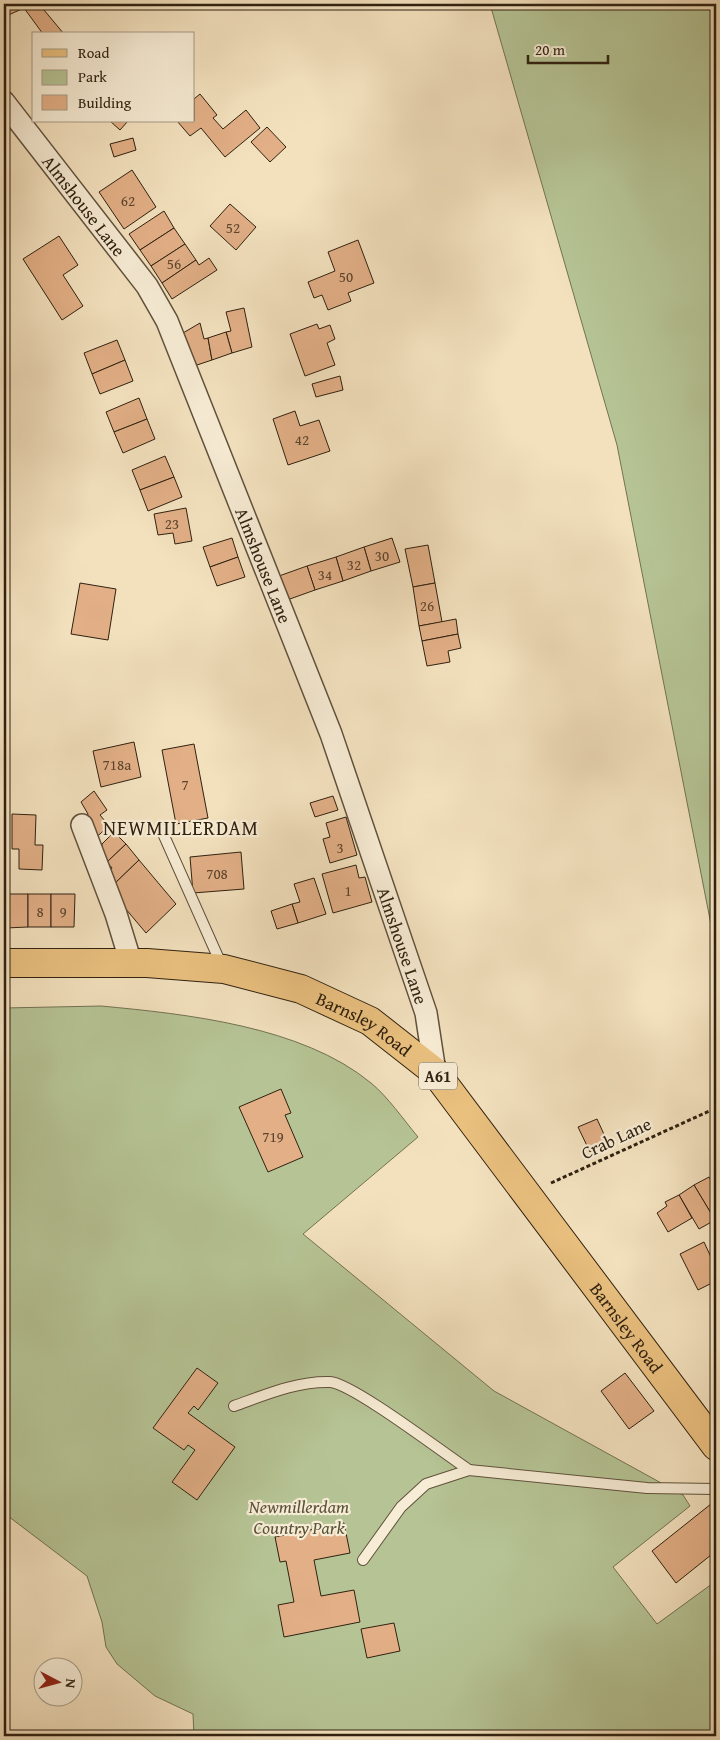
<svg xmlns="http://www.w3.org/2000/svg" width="720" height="1740" font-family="'Gentium Book Plus',serif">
	<rect width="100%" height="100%" fill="#f3e1be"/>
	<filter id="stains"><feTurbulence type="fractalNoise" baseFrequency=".004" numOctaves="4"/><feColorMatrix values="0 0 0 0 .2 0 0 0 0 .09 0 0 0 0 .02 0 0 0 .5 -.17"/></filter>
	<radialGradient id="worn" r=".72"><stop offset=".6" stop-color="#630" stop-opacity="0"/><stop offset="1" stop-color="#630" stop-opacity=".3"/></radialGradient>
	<!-- green -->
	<g fill="#b6c495" stroke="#727252">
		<polygon points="490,4 716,4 716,950 617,445"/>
		<path d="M101 1006C186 1014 302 1026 371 1083 388 1097 403 1119 418 1137L303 1234 494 1391 683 1495 690 1506 613 1567 657 1624 716 1581V1736H194L193 1714 155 1696 117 1664 106 1647 102 1622 87 1576 4 1513V1008Z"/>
	</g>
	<!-- building -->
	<g fill="#e2af86" stroke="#2f2110">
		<polygon points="4,4 39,4 64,34 43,34 24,8 4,17"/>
		<polygon points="200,94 217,115 213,118 223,129 246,110 260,128 225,157 201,128 190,136 177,121 194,121 194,99"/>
		<polygon points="110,121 128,121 120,130"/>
		<polygon points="267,127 286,147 270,162 251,142"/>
		<polygon points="133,138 136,150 114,157 110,144"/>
		<polygon points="132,170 156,207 124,229 99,192"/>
		<polygon points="230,204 256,227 236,250 210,226"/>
		<polygon points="164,211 174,228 140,250 129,234"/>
		<polygon points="174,228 185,244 151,266 140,250"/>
		<polygon points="59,236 78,265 63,275 83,306 62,320 23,259"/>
		<polygon points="358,240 374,283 348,293 351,301 328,310 322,295 314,298 308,282 335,271 328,252"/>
		<polygon points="185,244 196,260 162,283 151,266"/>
		<polygon points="209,258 217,270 172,299 162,283 196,260 199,265"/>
		<polygon points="244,308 252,347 232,353 226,332 231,331 226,312"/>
		<polygon points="200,323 204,339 208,338 212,360 194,366 183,333"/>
		<polygon points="317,324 319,329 330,325 335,339 327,343 335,365 305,376 290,334"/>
		<polygon points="226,332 232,353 212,360 208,338"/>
		<polygon points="117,340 125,360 92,374 84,353"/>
		<polygon points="125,360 133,381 100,394 92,374"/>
		<polygon points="340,376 343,390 316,397 312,384"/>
		<polygon points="139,398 147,419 114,432 106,412"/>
		<polygon points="295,411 300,426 319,420 330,451 288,465 273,419"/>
		<polygon points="147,419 155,439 123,453 114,432"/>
		<polygon points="165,456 174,477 140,490 132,470"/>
		<polygon points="174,477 182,497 148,511 140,490"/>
		<polygon points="186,508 192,541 175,544 173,533 158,535 154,514"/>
		<polygon points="232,538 238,557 210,567 203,547"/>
		<polygon points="392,538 400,562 371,571 364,547"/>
		<polygon points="428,545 435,583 413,587 405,549"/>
		<polygon points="364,547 371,571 343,581 336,557"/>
		<polygon points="238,557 245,577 217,586 210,567"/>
		<polygon points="336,557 343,581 315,590 307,566"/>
		<polygon points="307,566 315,590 287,600 279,576"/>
		<polygon points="80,583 116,589 108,640 71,634"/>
		<polygon points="435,583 442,622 419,626 413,587"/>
		<polygon points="456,619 458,634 422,641 419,626"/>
		<polygon points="458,634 461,648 448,651 450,662 427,666 422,641"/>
		<polygon points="134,742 141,777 101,787 93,751"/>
		<polygon points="194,744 208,818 176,824 162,750"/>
		<polygon points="94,791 107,810 100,815 109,826 92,841 86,818 88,814 81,802"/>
		<polygon points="333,796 338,810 315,817 310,803"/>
		<polygon points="12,814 36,815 35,845 43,845 42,870 19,869 19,849 12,849"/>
		<polygon points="346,817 357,855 330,863 323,839 330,837 326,823"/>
		<polygon points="114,832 126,844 107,862 102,853 102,844"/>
		<polygon points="126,844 139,860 109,889 106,876 112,868 107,862"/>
		<polygon points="241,852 244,889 193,893 190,857"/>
		<polygon points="139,860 176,904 146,933 109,889"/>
		<polygon points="356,865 359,878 365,877 372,902 333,913 322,874"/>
		<polygon points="314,878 326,914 298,923 292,904 300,902 294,884"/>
		<polygon points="5,894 28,894 28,927 5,928"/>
		<rect x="28" y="894" width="23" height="33"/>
		<polygon points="51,894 75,894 74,927 51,927"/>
		<polygon points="292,904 298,923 277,929 271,911"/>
		<polygon points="281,1089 291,1113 285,1115 303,1157 268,1172 239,1107"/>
		<polygon points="597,1119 608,1143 590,1152 578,1127"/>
		<polygon points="709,1177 716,1189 715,1220 694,1185"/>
		<polygon points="694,1185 715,1220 699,1229 679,1195"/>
		<polygon points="679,1195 692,1218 668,1232 657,1213 667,1206 665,1202"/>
		<polygon points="704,1242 716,1268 716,1281 698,1290 680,1254"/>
		<polygon points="197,1368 218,1383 198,1410 194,1406 188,1413 235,1447 197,1500 172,1482 195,1450 188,1445 184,1450 153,1428"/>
		<polygon points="625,1373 654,1411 629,1429 601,1391"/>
		<polygon points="711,1504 716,1510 716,1551 676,1583 652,1551"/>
		<polygon points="344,1523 350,1553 314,1560 321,1596 354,1590 360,1622 284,1637 278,1605 294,1602 286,1561 280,1562 275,1537"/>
		<polygon points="394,1623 400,1651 367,1658 361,1629"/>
	</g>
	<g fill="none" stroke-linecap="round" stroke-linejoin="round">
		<defs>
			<g id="service">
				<polyline points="161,829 222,966"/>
				<path d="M234 1406C265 1395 297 1381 330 1382 352 1383 445 1454 469 1470"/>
				<polyline points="363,1560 401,1507 426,1484 469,1470 647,1488 716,1489"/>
			</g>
			<g id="minor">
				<path id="s1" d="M4 102 147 286 167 321 331 734 426 1013 435 1072"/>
				<polyline points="82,825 116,914 131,963"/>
			</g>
			<g id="primary">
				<path id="s2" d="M4 963H147L224 969 301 989 370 1021 435 1072 716 1446"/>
			</g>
		</defs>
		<!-- service casing -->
		<use href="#service" stroke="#60513c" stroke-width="12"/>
		<!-- minor casing -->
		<use href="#minor" stroke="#60513c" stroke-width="24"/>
		<!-- primary casing -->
		<use href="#primary" stroke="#2f2110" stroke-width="30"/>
		<!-- path -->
		<polyline stroke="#2f2110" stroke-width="3" stroke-dasharray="4 2.5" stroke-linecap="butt" points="551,1183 716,1108"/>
		<!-- service -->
		<use href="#service" stroke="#f7ecd5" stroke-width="10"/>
		<!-- minor -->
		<use href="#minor" stroke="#f7ecd5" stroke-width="21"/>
		<!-- primary -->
		<use href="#primary" stroke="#eac07f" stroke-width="28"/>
	</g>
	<g text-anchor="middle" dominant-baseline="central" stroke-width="4.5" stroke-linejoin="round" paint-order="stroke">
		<!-- number labels -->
		<g font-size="15" fill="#5c442e">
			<text x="128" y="200">62</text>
			<text x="233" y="227">52</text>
			<text x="174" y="263">56</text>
			<text x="346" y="276">50</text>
			<text x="302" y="439">42</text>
			<text x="172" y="523">23</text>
			<text x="382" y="555">30</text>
			<text x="354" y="564">32</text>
			<text x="325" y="574">34</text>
			<text x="427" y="605">26</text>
			<text x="117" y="764">718a</text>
			<text x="185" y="784">7</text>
			<text x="340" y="847">3</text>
			<text x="217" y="873">708</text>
			<text x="348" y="890">1</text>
			<text x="40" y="911">8</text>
			<text x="63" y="911">9</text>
			<text x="273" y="1136">719</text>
		</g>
		<!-- shield labels -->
		<rect fill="#f7ecd5" stroke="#6b5e4b" stroke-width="1" x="419" y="1062.5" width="38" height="27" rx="4"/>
		<g font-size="16" font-weight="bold" fill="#2f2110">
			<text x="438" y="1076">A61</text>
		</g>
		<!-- street labels -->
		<g font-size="18" fill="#2f2110" stroke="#f7ecd5">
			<text stroke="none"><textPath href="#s1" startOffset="131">Almshouse Lane</textPath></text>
			<text stroke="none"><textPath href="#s1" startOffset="536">Almshouse Lane</textPath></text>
			<text stroke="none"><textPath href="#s1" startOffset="941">Almshouse Lane</textPath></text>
			<text stroke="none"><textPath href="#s2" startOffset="372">Barnsley Road</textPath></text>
			<text transform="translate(616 1138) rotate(-25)">Crab Lane</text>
			<text stroke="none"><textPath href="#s2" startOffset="778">Barnsley Road</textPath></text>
		</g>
		<!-- park labels -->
		<g font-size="18" font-style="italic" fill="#585238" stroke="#f7ecd5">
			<text x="299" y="1506">Newmillerdam<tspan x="299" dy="21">Country Park</tspan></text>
		</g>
		<!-- quarter labels -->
		<g font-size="20" letter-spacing="1" fill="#2f2110" stroke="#f7ecd5">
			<text x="181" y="827">NEWMILLERDAM</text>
		</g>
	</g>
	<!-- margin -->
	<rect width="720" height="1740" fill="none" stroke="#f3e1be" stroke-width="20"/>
	<rect x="5" y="5" width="710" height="1730" fill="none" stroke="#2f2110" stroke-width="2.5"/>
	<rect x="10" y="10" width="700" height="1720" fill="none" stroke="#2f2110"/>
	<!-- legend -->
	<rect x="32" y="32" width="162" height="90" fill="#f7ecd5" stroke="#a79b86"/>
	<rect x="42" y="49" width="25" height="8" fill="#eac07f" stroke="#a79b86"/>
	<text x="78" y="58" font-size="15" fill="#2f2110">Road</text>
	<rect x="42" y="70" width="25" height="15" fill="#b6c495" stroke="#a79b86"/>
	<text x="78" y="82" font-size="15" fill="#2f2110">Park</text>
	<rect x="42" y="95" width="25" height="15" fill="#e2af86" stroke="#a79b86"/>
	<text x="78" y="108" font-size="15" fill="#2f2110">Building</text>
	<!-- north arrow -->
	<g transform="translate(58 1682) rotate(96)"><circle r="24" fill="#f7ecd5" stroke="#a79b86"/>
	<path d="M0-4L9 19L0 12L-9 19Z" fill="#8f2418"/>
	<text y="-8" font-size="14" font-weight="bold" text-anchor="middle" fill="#2f2110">N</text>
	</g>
	<!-- scale -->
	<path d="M528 55v8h80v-8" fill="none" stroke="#2f2110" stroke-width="2.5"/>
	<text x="535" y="55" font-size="15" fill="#2f2110" stroke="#f7ecd5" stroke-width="4" paint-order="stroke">20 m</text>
	<rect width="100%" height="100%" filter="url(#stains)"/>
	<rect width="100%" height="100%" fill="url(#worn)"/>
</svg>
